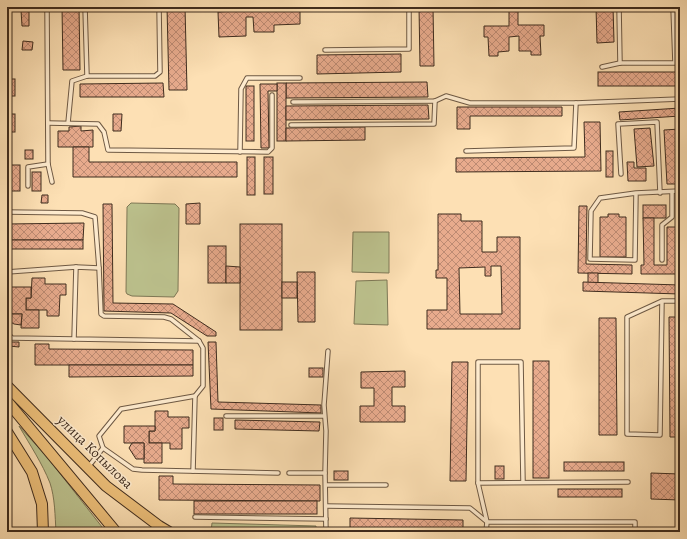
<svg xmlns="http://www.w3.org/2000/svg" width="687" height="539" font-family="Alegreya,serif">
	<defs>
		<pattern id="building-cross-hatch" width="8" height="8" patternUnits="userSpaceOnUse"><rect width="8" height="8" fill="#e8ab8d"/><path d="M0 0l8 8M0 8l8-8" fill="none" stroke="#bd8b73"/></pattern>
	</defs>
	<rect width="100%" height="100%" fill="#fde0b4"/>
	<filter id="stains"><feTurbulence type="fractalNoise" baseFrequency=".005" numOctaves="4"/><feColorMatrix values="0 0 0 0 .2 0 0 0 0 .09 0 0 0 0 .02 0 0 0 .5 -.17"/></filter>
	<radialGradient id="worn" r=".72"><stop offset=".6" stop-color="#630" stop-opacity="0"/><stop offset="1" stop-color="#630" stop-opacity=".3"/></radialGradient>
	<!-- green -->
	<g fill="#bdc38f" stroke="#7e7856">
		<polygon points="131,203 173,204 175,204 179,208 178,291 174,297 132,296 127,294 126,292 127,209 127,207"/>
		<polygon points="353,232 389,232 389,273 352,272"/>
		<polygon points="387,280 388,325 354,324 356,281"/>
		<path d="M19 426 47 457 106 532H56C55 516 55 498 50 483 42 463 30 445 19 426Z"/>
		<polygon points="212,523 316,526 316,532 211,532"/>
	</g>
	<!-- building -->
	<g fill="url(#building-cross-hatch)" stroke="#3f2c1e" fill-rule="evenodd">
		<polygon points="62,7 79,7 80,70 63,70"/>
		<polygon points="167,7 185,7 187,90 169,90"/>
		<polygon points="254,7 281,7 281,10 300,10 300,24 274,25 274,32 254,32 253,17 246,17 246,36 219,37 218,12 255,10"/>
		<rect x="336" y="7" width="16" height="2"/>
		<polygon points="419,7 433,7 434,66 420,66"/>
		<polygon points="480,7 547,7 547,9 518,9 518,25 544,25 544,36 540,36 541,55 531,55 531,51 519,51 519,36 509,37 509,51 498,52 498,56 489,56 488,37 484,37 484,26 509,26 509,9 480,10"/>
		<polygon points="596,7 613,7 614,42 597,43"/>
		<polygon points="21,10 29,10 29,26 22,26"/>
		<polygon points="23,41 33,42 32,50 22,50"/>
		<polygon points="401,54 401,72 317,74 317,55"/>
		<rect x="598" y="72" width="81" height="14"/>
		<rect x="7" y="79" width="8" height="17"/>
		<polygon points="427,82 428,97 286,98 286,83"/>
		<polygon points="163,83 164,97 80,97 80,84"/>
		<rect x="277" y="83" width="9" height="58"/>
		<polygon points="260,84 277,84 277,91 268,91 269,148 261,148"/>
		<rect x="246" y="86" width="8" height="55"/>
		<polygon points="428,105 429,119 286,120 286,106"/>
		<polygon points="457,107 562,107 562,116 470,116 470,129 457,129"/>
		<polygon points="680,108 680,116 620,120 619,112"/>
		<rect x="7" y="114" width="8" height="18"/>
		<polygon points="113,114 122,114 121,131 113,131"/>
		<polygon points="584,122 600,122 601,171 456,172 456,158 585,157"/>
		<polygon points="81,126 81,131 93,130 93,147 58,147 58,131 69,131 69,127"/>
		<polygon points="365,127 365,140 286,141 286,128"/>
		<polygon points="650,128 654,166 637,167 634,129"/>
		<polygon points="680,129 680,184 667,184 664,130"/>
		<polygon points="73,147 89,147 89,162 237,162 237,177 73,177"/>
		<rect x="25" y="150" width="8" height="9"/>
		<rect x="606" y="151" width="7" height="26"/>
		<rect x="247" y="157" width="8" height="38"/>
		<rect x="264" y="157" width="9" height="37"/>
		<polygon points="627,162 634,162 634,168 646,168 646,181 628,181"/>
		<rect x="7" y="165" width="13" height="26"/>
		<rect x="32" y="172" width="9" height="19"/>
		<polygon points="42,195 48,195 48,203 41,203"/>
		<polygon points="200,203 200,224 186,224 186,204"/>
		<polygon points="103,204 112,204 113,303 173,304 216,332 216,336 207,336 171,313 104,311"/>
		<rect x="643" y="205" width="23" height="13"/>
		<polygon points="579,206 587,206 586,264 632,265 632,274 578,273"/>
		<path d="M438 214H461V221H482V252H497V237H520V329H427V310H447V278H436V270H438ZM491 266H501L502 314H460L459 268 485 267V276H491Z"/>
		<polygon points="608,214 619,214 619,217 626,217 626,257 600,257 600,217 608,217"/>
		<polygon points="643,218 654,218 654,265 667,265 667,227 679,227 679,240 676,240 676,264 680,264 680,274 641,274 641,265 644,265"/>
		<polygon points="84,223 83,240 7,240 7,224"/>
		<rect x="240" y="224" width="42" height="106"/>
		<rect x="7" y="240" width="76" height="9"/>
		<rect x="208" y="246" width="18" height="37"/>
		<polygon points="226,266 240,267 240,283 226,283"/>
		<polygon points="297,272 315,272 315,322 298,322"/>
		<rect x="588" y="273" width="10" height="10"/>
		<polygon points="32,278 45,278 45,284 66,284 66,295 60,295 59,316 47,316 47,310 26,310 26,298 31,298"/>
		<rect x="282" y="282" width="15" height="16"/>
		<polygon points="583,282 680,285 680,294 583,291"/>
		<polygon points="7,287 31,287 31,298 26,298 26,310 39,310 39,328 21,328 22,314 7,314"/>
		<polygon points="9,314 22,314 21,325 14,324 9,321"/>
		<polygon points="669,317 680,317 680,437 670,437"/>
		<polygon points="599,318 616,318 617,435 599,435"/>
		<polygon points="10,342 19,342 19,347 9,346"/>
		<polygon points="208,342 216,342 218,402 321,405 321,413 211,409"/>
		<polygon points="35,344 49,344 49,349 193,350 193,365 35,365"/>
		<rect x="533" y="361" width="16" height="117"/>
		<polygon points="452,362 468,362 466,481 450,481"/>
		<polygon points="69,365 193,365 193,376 69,377"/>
		<rect x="309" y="368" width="14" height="9"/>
		<polygon points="405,371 405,387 392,387 392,406 405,406 405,422 360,422 360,406 374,406 374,388 361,388 361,372"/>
		<polygon points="155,411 168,411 168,417 189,417 189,428 182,428 182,449 170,449 170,443 149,443 149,431 155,431"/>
		<rect x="214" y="418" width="9" height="12"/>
		<polygon points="235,420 320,422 319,431 235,429"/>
		<polygon points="124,426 155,426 155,431 149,431 149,443 162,443 162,463 144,463 144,443 124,443"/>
		<polygon points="132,443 144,443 144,459 136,459 129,448"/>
		<rect x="564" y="462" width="60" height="9"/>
		<rect x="495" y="466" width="9" height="13"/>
		<rect x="334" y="471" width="14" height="9"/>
		<polygon points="651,473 680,474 680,500 651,499"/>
		<polygon points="159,476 173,476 173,484 320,485 320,501 159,500"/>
		<rect x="558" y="489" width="64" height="8"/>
		<rect x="194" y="501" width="123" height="13"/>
		<polygon points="350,518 463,520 463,532 350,532"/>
	</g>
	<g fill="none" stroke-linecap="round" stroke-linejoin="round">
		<defs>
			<g id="service">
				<polyline points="47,7 48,164 52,182"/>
				<polyline points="85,7 87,76"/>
				<polyline points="619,7 620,63"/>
				<polyline points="325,50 409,49 409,7"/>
				<polyline points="602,67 620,63 675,63 673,7"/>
				<polyline points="293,102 435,101 446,96 470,103 576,103 680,99"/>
				<polyline points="48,123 98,124 104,132 108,150 268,152 272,148 272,95"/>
				<polyline points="68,123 72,81 87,76 155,76 160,72 159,7"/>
				<polyline points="291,125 434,124 435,101"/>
				<polyline points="466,151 574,148 576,103"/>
				<polyline points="240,152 241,89 247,78 300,78"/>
				<polyline points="621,174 618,124 657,122 660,193"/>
				<polyline points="28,186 28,167 48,164"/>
				<polyline points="636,193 600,198 591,211 590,259 635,260 636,193 680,191"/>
				<polyline points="7,212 82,213 95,217 99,268 76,267 7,272"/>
				<polyline points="662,260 662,225 672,217 672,192"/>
				<polyline points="76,267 74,339 199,341 203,348 203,386 195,396 121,409 99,436 103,448 89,466"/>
				<polyline points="99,268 101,314 104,316 164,317 171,319 199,341"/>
				<polyline points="662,301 627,317 627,434 660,435 662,301 680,301"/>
				<polyline points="7,333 12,338 74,339"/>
				<polyline points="226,416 324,416"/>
				<polyline points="103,448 133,469 142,470 278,473"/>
				<polyline points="193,471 195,396"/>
				<polyline points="289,473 325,473"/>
				<polyline points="478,483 628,482"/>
				<polyline points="326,485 386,485"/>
				<polyline points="326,506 470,508 487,522 635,522 635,532"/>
				<polyline points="195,517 326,519"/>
				<polyline points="635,530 680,531"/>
				<polyline points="326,532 325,473 326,431 324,405 328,351"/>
				<polyline points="486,532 487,522 478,483 478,362 521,362 523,482"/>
			</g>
			<g id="primary">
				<polyline points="7,386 106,486 159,526 169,532"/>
				<polyline points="7,401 116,532"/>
				<polyline points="7,432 32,472 42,504 43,532"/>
			</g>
		</defs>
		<!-- service casing -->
		<use href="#service" stroke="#6e5944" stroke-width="5.5"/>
		<!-- primary casing -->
		<use href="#primary" stroke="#3f2c1e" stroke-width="12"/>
		<!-- service -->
		<use href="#service" stroke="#feebce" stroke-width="3.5"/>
		<!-- primary -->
		<use href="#primary" stroke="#eec07a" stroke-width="10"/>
	</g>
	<g text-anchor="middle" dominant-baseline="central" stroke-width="3" stroke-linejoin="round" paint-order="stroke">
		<!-- street labels -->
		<g font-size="14" fill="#3f2c1e" stroke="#feebce">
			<text transform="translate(95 452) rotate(44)">улица Копылова</text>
		</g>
	</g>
	<!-- margin -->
	<rect width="687" height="539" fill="none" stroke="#fde0b4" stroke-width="24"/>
	<rect x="8" y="8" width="671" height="523" fill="none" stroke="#3f2c1e" stroke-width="2"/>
	<rect x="12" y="12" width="663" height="515" fill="none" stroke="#3f2c1e"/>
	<rect width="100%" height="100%" filter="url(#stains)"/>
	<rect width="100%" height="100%" fill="url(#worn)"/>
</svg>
